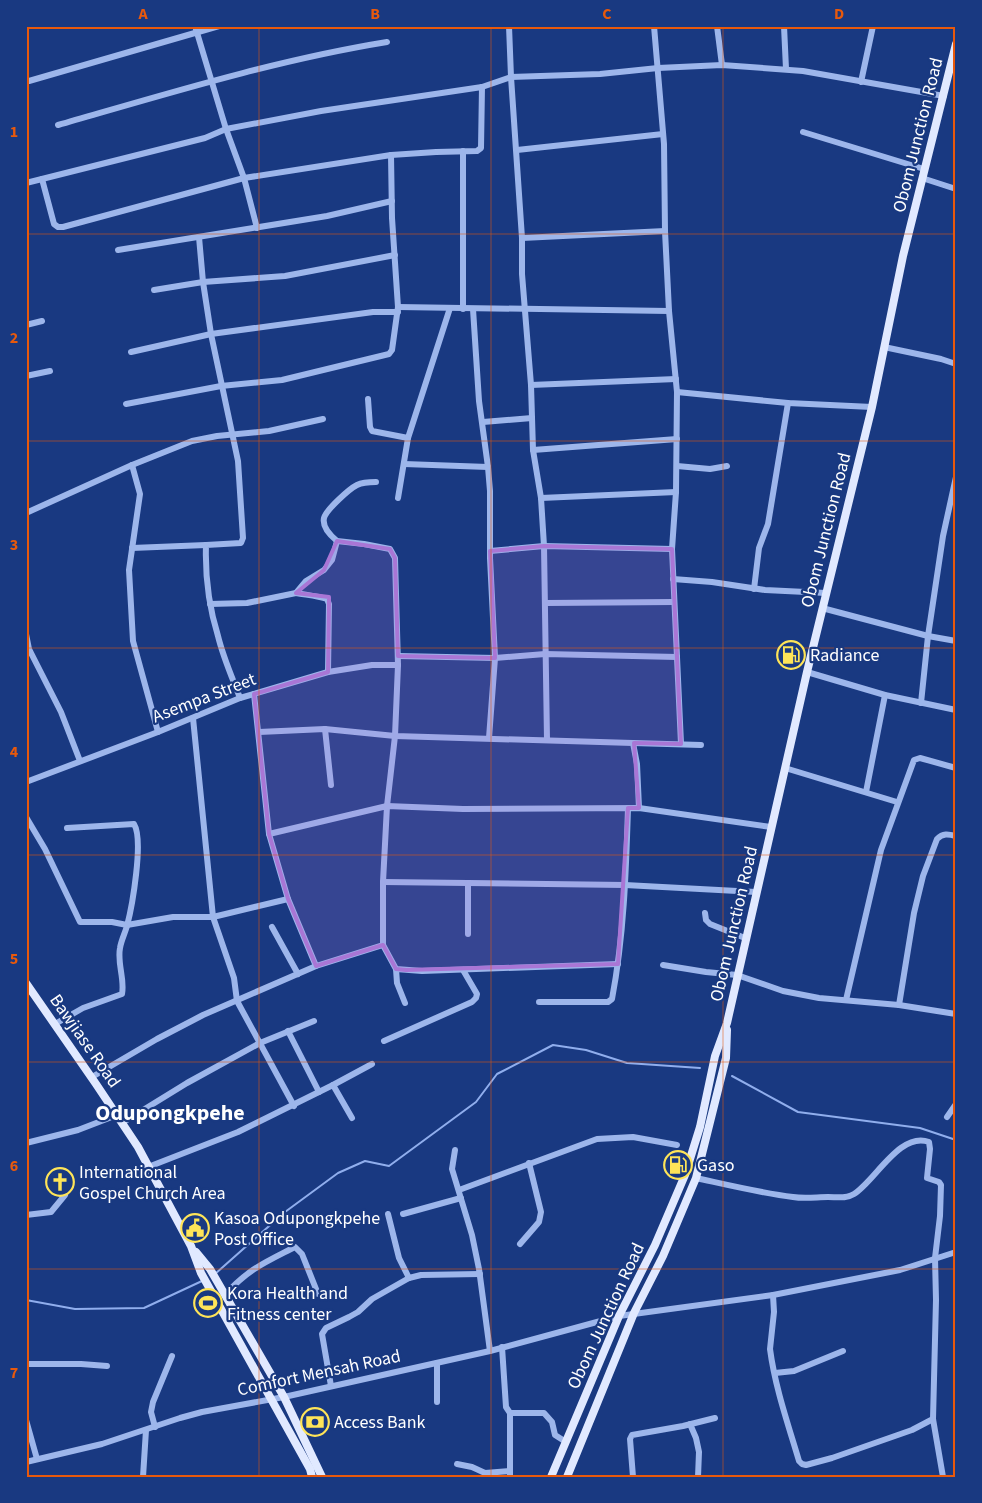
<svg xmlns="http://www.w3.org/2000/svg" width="982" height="1503" font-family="'Source Sans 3',sans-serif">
	<rect width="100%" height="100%" fill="#193981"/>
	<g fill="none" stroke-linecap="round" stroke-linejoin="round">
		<!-- stream -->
		<g stroke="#90aeed" stroke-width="2">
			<polyline points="732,1076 798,1112 920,1128 956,1140"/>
			<polyline points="215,1274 285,1212 338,1173 365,1161 389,1166 476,1102 497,1074 553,1045 586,1050 627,1063 700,1068"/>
			<polyline points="26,1300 75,1309 144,1308 202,1281"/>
		</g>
		<!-- minor -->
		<g stroke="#9db6eb" stroke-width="6">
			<polyline points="195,26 226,129 244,178 257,228"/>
			<polyline points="509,26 511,77 522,238 522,274 531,385 533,450 541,498 544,546 547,740"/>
			<polyline points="654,26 664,144 665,231 669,311 677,392 676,492 672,549 681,744"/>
			<polyline points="717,26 722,65"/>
			<polyline points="784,26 786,69"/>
			<polyline points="29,81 219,26"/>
			<polyline points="861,82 873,26"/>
			<path d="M58 125C166 94 276 60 387 42"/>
			<polyline points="803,132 924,169"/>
			<polyline points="517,150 663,134"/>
			<polyline points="922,178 956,189"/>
			<polyline points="42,179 54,224 58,227 63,227 244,178 391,155 436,152 477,151 481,148 482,87"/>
			<polyline points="26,183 205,138 226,129 321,111 482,87 511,77 600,74 658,68 722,65 803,71 944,96"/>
			<path d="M199 237 203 282 211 334 238 461 243 538 241 543 206 545C205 575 209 607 218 636 223 657 232 677 240 698"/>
			<polyline points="522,238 665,231"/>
			<polyline points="118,250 327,216 392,201"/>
			<polyline points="154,290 203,282 285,276 395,255"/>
			<polyline points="398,307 669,311"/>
			<polyline points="463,309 463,151"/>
			<polyline points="473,309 479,401 488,467 490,491 490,558 495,658 489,738"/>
			<polyline points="26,325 42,321"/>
			<polyline points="884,347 941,359 956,364"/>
			<polyline points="131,352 211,334 373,312 398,312"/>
			<polyline points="26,376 50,371"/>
			<polyline points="531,385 676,379"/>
			<polyline points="677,392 788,403 872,407"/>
			<polyline points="368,399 370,427 372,431 408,438"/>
			<polyline points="126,404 221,386 282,380 389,354 392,350 398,307 392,218 391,155"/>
			<polyline points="483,422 532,418"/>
			<polyline points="533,450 677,439"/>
			<polyline points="404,464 488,467"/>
			<polyline points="132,465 140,494 129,570 133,641 158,732"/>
			<polyline points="677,466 710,469 727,466"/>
			<path d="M376 482C369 482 363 482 357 485 349 489 326 510 324 518 322 527 331 536 337 541L364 544 390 549 395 558 398 665 395 736 387 806 383 882V945L396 969 422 971 618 964"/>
			<polyline points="398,498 408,438 450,308"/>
			<polyline points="541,498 676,492"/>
			<polyline points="26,513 132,465 192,441 217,436 269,431 323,419"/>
			<polyline points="132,548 206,545"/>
			<polyline points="490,551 544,546 672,549"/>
			<polyline points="673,579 712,582 765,590 826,593"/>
			<polyline points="754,589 759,548 768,524 788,403"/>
			<path d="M296 593C307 595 318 596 327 599L329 604 328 672"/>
			<polyline points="545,603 674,602"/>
			<polyline points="210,604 247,603 296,593 306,581 324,570 332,560 337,541"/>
			<polyline points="822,608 928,636 956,641"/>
			<polyline points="26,634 29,649 61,712 80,761"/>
			<polyline points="398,656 495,658 545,654 677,657"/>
			<polyline points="807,672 885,695 956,710"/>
			<polyline points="254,694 269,834 288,899 316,966"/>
			<polyline points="921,703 928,636 943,536 956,477"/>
			<polyline points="193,718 213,917 234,978 237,1001 294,1106"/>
			<polyline points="325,729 331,785"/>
			<polyline points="259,732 325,729 395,736 633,743 637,764 639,808"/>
			<polyline points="633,743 701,745"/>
			<polyline points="785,768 897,802"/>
			<polyline points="26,782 158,732 240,698 328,672 372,665 398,665"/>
			<polyline points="866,792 885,695"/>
			<polyline points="26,817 45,849 80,922 112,922 127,925 173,917 213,917 288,899"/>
			<polyline points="269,834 387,806 463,809 639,808 771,827"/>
			<polyline points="383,882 625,885 756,892"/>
			<polyline points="705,913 706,920 710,924 745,938"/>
			<polyline points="272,927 298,974"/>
			<polyline points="468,934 468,883"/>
			<polyline points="663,965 706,972 737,975 783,991 819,998 899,1005 956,1014"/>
			<polyline points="396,969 397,983 405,1003"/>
			<polyline points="846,1000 881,850 914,760 920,758 956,768"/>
			<path d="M539 1002H608L612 999C624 936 626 872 628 808"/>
			<path d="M899 1005 914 913 923 876 937 839C943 833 948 834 956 836"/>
			<path d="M55 1024 83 1008 122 994C125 979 117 964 120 948 121 941 125 933 127 926 132 907 144 840 134 824L67 828"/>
			<polyline points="288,1031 319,1092"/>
			<polyline points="384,1041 472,1002 476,998 477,994 463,970"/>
			<polyline points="92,1077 157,1039 203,1015 316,966 383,945"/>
			<polyline points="333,1085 372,1064"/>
			<polyline points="947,1117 956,1104"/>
			<polyline points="122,1123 187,1083 260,1043 314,1021"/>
			<polyline points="26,1143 78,1130 117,1115"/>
			<polyline points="455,1150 452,1169 472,1235 479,1269 490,1351"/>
			<polyline points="148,1167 238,1132 333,1085 352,1118"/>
			<path d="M696 1178C728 1185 761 1193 793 1197 805 1199 817 1197 828 1197 837 1197 846 1199 854 1194 875 1181 900 1131 929 1142L930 1149 927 1178 939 1182 941 1185 940 1216 935 1258 936 1300 933 1419 943 1477"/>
			<polyline points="459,1190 597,1139 633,1137 677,1145"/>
			<polyline points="388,1214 399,1258 409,1278"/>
			<polyline points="403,1214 461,1198"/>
			<polyline points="26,1215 51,1212 65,1195"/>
			<polyline points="520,1244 539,1222 541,1212 529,1163"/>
			<path d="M225 1295C248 1269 266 1262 295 1247L302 1254 318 1294"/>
			<path d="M773 1295 774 1312 770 1349C775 1387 788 1424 799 1461L802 1464 806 1465 832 1458 912 1430 933 1419"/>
			<polyline points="502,1347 506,1407 510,1413 544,1413 552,1422 555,1435 566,1442"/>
			<polyline points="437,1363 437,1402"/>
			<polyline points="26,1364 81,1364 107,1366"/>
			<polyline points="775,1373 794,1371 843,1351"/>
			<polyline points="331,1386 322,1334 326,1328 349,1317 358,1312 372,1299 409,1278 421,1275 480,1274"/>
			<polyline points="510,1413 510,1477"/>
			<polyline points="26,1420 37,1459"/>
			<polyline points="690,1424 696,1438 699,1452 698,1477"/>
			<polyline points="155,1427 151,1412 153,1402 172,1356"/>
			<polyline points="26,1462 102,1444 180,1418 202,1412 284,1397 490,1351 619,1316 773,1295 900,1270 956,1252"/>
			<polyline points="457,1464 472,1467 485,1473 510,1471"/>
			<polyline points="143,1477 146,1430"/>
			<polyline points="633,1477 630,1439 632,1435 683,1426 715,1418"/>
		</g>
		<!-- major -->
		<g stroke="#e1e9ff" stroke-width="8">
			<polyline points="26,983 96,1084 138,1147 191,1246 201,1273 310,1469 312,1477"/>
			<polyline points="196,1252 210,1269 284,1397 322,1477"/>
			<polyline points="551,1477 619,1316 655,1245 685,1175 700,1127 715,1056 727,1023 807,672 872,407 903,256 956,44"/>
			<polyline points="567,1477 634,1313 663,1256 696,1178 726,1058 727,1030"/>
		</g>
	</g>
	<!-- marked area -->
	<path fill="#a976d5" fill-opacity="0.2" stroke="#a976d5" stroke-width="4" stroke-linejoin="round" d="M337 541 390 549 395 558 398 656 495 658 490 551 544 546 672 549 681 744 634 743 639 808H628L618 964 406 970 396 969 383 945 316 966 288 899 269 834 254 694 328 672 329 597 296 593 324 570Z"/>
	<!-- grid -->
	<path fill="none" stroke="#e8590c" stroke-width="1" stroke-opacity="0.55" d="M259 26V1477M491 26V1477M723 26V1477M26 234H956M26 441H956M26 648H956M26 855H956M26 1062H956M26 1269H956"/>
	<!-- icons -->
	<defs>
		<symbol id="fuel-ring" viewBox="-11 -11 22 22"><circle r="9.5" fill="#193981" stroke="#fee458" stroke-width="1.5"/><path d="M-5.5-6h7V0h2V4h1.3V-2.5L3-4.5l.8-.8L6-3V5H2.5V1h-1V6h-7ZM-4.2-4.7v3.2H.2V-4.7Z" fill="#fee458"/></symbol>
		<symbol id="church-ring" viewBox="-11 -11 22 22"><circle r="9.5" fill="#193981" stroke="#fee458" stroke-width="1.5"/><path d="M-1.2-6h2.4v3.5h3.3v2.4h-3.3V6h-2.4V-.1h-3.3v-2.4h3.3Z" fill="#fee458"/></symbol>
		<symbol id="civic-ring" viewBox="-11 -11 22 22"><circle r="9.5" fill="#193981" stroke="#fee458" stroke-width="1.5"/><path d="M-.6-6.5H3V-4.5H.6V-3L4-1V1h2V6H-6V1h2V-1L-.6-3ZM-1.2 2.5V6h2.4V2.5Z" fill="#fee458"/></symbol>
		<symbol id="stadium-ring" viewBox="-11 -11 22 22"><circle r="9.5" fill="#193981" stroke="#fee458" stroke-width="1.5"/><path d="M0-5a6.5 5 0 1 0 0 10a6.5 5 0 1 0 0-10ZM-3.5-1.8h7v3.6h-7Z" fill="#fee458"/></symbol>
		<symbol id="bank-ring" viewBox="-11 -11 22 22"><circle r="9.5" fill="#193981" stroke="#fee458" stroke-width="1.5"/><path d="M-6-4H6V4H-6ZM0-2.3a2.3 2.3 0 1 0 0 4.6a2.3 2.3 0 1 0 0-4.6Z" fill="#fee458"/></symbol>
	</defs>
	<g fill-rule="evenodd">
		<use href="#fuel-ring" x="775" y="639" width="32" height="32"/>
		<use href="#fuel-ring" x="662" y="1149" width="32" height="32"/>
		<use href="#church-ring" x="44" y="1166" width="32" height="32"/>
		<use href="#civic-ring" x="179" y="1212" width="32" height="32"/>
		<use href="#stadium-ring" x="192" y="1287" width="32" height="32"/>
		<use href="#bank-ring" x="299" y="1406" width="32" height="32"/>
	</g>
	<g text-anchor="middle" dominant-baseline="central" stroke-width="4.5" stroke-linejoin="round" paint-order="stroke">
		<!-- street labels -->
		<g font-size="18" fill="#fff" stroke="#193981">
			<text transform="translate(918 135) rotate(-76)">Obom Junction Road</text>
			<text transform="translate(826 530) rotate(-76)">Obom Junction Road</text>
			<text transform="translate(204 698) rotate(-21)">Asempa Street</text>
			<text transform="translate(734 924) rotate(-77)">Obom Junction Road</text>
			<text transform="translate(85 1041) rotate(55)">Bawjiase Road</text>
			<text transform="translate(606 1316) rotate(-65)">Obom Junction Road</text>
			<text transform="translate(319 1373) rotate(-12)">Comfort Mensah Road</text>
		</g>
		<!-- poi labels -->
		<g font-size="18" fill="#fff" stroke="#193981" text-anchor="start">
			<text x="810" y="655">Radiance</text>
			<text x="697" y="1165">Gaso</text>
			<text x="79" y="1172">International<tspan x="79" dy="21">Gospel Church Area</tspan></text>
			<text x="214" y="1218">Kasoa Odupongkpehe<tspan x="214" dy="21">Post Office</tspan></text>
			<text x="227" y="1293">Kora Health and<tspan x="227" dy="21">Fitness center</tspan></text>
			<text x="334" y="1422">Access Bank</text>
		</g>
		<!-- district labels -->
		<g font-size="22" font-weight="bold" fill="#fff" stroke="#193981">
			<text x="170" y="1113">Odupongkpehe</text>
		</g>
	</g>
	<!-- border -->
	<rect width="982" height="1503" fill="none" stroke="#193981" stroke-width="55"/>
	<rect x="28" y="28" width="926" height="1448" fill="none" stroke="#e8590c" stroke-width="2"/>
	<g font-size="16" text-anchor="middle" font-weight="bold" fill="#e8590c">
		<text x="143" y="19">A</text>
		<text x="375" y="19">B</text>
		<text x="607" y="19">C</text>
		<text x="839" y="19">D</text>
		<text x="14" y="137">1</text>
		<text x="14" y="343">2</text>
		<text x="14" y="550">3</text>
		<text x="14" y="757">4</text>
		<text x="14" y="964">5</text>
		<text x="14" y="1171">6</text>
		<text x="14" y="1378">7</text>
	</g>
</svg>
